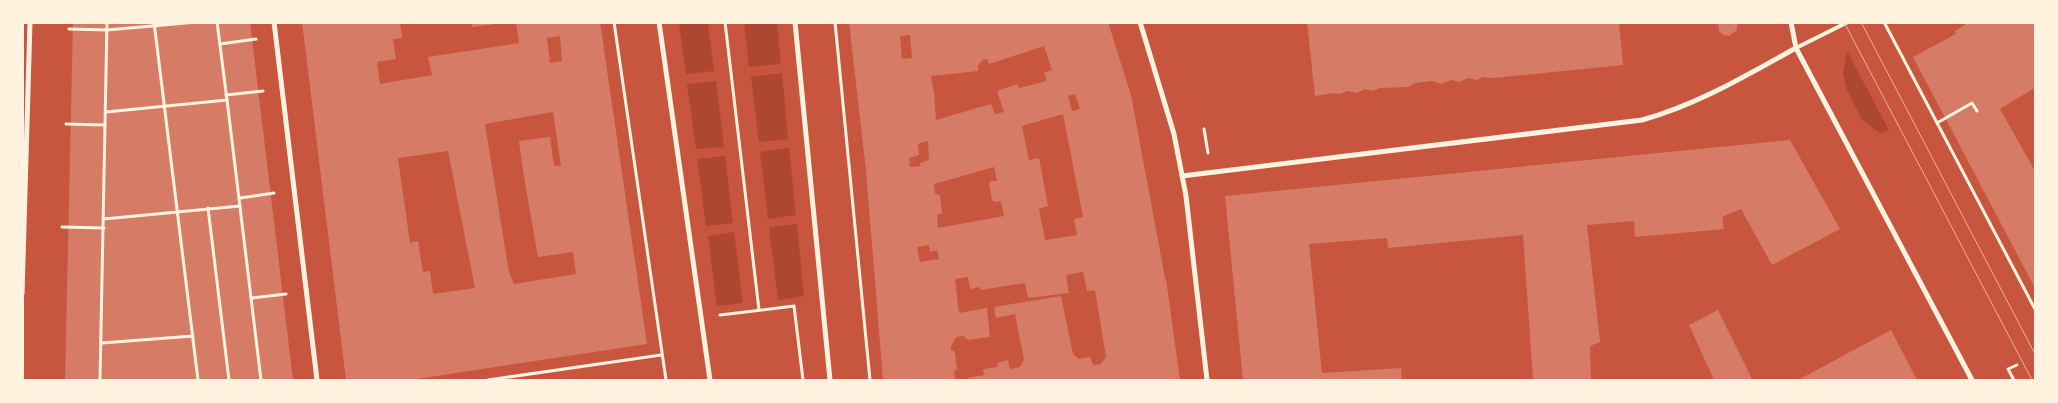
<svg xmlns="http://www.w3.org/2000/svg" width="2058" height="403" font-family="Commissioner,sans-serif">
	<rect width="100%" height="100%" fill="#c8553d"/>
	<!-- green -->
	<g fill="#ae4732">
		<polygon points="679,23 708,23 714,71 686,74"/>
		<polygon points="744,23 777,23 781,64 749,67"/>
		<polygon points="1847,51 1889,130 1881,134 1862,120 1847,90 1843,74"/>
		<polygon points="782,73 788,139 759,142 751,77"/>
		<polygon points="716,81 724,147 696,149 687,84"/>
		<polygon points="789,148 796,215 768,219 760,152"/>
		<polygon points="725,156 733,223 706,226 697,159"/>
		<polygon points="797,224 804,296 778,300 769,227"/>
		<polygon points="734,232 743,303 717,306 708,236"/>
	</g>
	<!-- building -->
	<g fill="#d67c66" fill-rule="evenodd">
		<polygon points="73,22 250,22 293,380 65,380"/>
		<path d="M302 22H400L402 38 393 39 396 59 377 62 380 84 432 75 428 57 519 43 516 22H600L647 344 410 380H346ZM560 36 562 61 550 63 547 38ZM553 112 561 166H554L550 137 519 141 523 171 538 257 573 252 576 274 514 284 509 273 485 124ZM448 151 475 288 433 294 430 271 423 272 418 241 410 243 398 158Z"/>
		<polygon points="472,22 496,22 496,24 472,27"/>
		<path d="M849 22H1108L1131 95 1165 278 1164 279H1166L1180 380H1120V379L1111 380H966L968 378 984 375 983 369 998 367 997 363 1008 360 1010 369 1020 367 1024 360 1015 314 996 318 994 307 1061 296 1073 354 1079 359 1090 357 1093 365 1101 364 1106 357 1095 290 1087 291 1083 272 1066 275 1069 293 1028 298 1025 283 981 290 980 287 970 289 968 277 955 279 959 313 987 308 990 337 968 340 963 336 956 337 951 346V350L955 352 957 369 954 371 955 380H883L866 171ZM910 35 912 58 902 59 900 36ZM1044 46 1052 70 1044 73 1047 81 1019 88 1017 84 997 91 1004 112 995 114 991 104 936 120 934 93 931 76 978 71V65L984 59 988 60 989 64ZM1075 94 1080 109 1072 111 1068 96ZM1063 114 1083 217 1074 219 1077 235 1045 240 1039 209 1048 206 1039 158 1029 160 1022 126ZM928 141 929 160 920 163V166L910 167 909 158 919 155 918 144ZM994 167 997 181H991L989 185 992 200 995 202 1001 201 1004 216 938 228 937 215 942 213 940 195 935 194 934 184ZM929 245 930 252 937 250 939 259 920 262 917 247Z"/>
		<polygon points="1307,22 1619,22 1623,65 1493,78 1483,77 1477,80 1468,78 1459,82 1451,80 1441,84 1432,81 1415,83 1408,87 1380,88 1373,91 1365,89 1357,93 1348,91 1340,94 1332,93 1315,96"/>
		<polygon points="1718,22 1737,22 1737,30 1729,36 1723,35 1719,31"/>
		<polygon points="1969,22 2036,22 2036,87 2000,109 2036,173 2036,290 1913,57 1956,34 1955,31"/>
		<polygon points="1790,140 1840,229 1772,265 1741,209 1722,217 1724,229 1635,237 1634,221 1587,225 1600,342 1590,346 1591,380 1533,380 1523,235 1388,248 1387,238 1309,244 1322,373 1401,368 1402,380 1243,380 1225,196"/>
		<polygon points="1718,310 1749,373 1752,380 1714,380 1689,325"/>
		<polygon points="1891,330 1917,380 1798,380"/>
	</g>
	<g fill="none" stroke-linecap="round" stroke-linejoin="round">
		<!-- path -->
		<g stroke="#fff3e0" stroke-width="3">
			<polyline points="154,22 198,380"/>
			<polyline points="614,22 666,380"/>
			<polyline points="725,22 759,310"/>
			<polyline points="835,22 870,380"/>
			<polyline points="1884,22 2036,311"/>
			<polyline points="69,29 107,30 197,22"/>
			<polyline points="220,44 256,39"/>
			<polyline points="226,95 263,91"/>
			<polyline points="227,100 261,380"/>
			<polyline points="106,112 227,100 217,22"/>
			<polyline points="1937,123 1972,103 1977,111"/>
			<polyline points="66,124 105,125"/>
			<polyline points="1204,129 1208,153"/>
			<polyline points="240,198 274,193"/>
			<polyline points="208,208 229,380"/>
			<polyline points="104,219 240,206"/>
			<polyline points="62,227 104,228"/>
			<polyline points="252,298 286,294"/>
			<polyline points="720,315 794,306 803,380"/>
			<polyline points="102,343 193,336"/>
			<polyline points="100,380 107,22"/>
			<polyline points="488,380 661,355"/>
			<polyline points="2014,380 2008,369 2017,365"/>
		</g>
		<!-- service -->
		<polyline stroke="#fff3e0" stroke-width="4" points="1796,48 1848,22"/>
		<!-- minor -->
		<g stroke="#fff3e0" stroke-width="5">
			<polyline points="274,22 317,380"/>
			<polyline points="659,22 710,380"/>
			<polyline points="795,22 830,380"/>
			<polyline points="1140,22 1174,134 1186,196 1207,380"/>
			<polyline points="1791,22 1796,48 1972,380"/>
			<path d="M1182 176 1642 120C1697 105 1747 75 1796 48"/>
			<polyline points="22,294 30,22"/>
		</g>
		<!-- tram -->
		<g stroke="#e9b49f" stroke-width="1">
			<polyline points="1844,22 2032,380"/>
			<polyline points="1861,22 2036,356"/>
		</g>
	</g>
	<!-- border -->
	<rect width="2058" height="403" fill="none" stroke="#fff3e0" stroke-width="48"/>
</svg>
